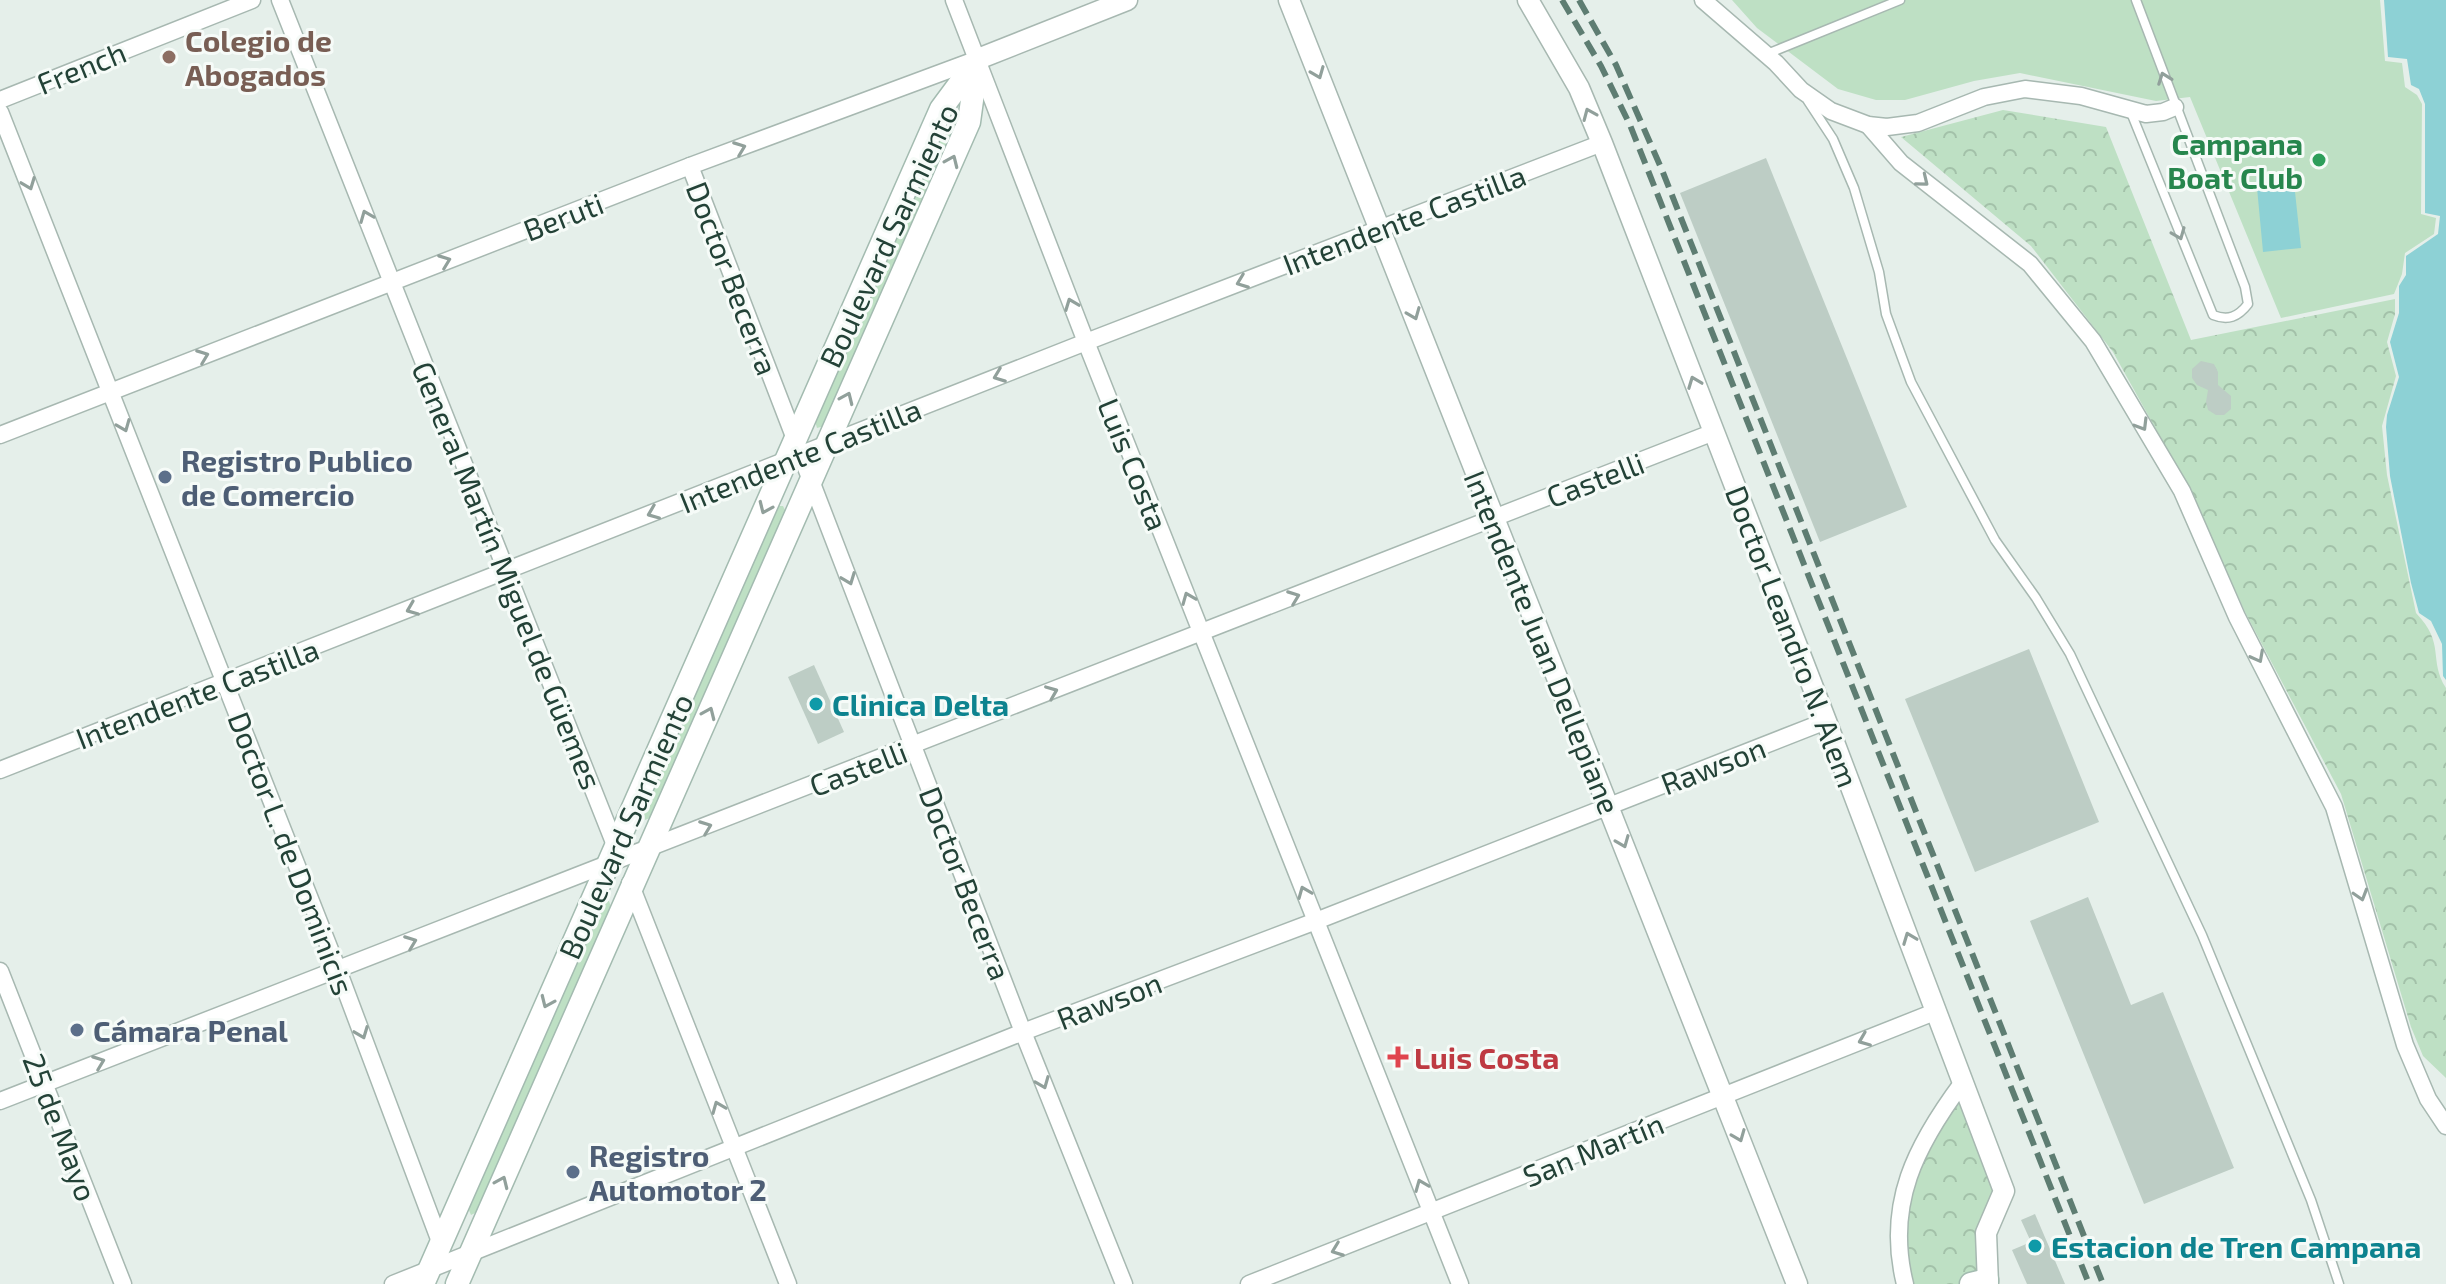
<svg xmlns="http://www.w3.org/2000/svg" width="2446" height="1284" font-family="'Exo 2',sans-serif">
	<defs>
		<pattern id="park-crowns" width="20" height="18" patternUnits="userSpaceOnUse" patternTransform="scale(2)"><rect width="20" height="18" fill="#bee0c4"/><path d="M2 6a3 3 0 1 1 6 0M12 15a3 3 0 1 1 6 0" fill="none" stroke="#a3c1a9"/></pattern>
	</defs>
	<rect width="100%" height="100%" fill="#e5efea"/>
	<!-- green -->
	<g fill="#bee0c4">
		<polygon points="1732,0 2380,0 2385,61 2402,63 2405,87 2417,95 2422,104 2421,214 2436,218 2434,234 2405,253 2402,274 2394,294 2281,318 2190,97 2156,101 2020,73 1974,81 1905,100 1876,100 1838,89 1757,28"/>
		<polygon points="951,114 955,114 958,121 824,426 817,428 815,421"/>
		<polygon points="779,506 783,506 786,512 652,817 645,820 643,813"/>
		<polygon points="605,901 609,901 611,907 477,1212 471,1215 468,1208"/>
	</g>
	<!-- park -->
	<g fill="url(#park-crowns)">
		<path d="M2003 110 2106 127 2191 340 2395 299V314L2387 342 2396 376 2382 426 2387 475 2416 613C2446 644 2428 660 2446 688V1078L2423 1056 2411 1027 2341 794 2246 614 2188 487 2113 352 2031 246 1901 137Z"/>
		<polygon points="1963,1082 2004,1191 1986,1233 1988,1284 1905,1284 1900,1208"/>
	</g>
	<!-- water -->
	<g fill="#8dd1d5">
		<polygon points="2384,0 2446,0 2446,680 2443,676 2442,644 2431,621 2419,613 2411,583 2390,476 2386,427 2387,415 2399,377 2390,342 2399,313 2399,286 2406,275 2406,256 2438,234 2440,216 2425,213 2425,104 2419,89 2411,85 2407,59 2388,57"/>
		<polygon points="2293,173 2301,248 2263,252 2256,177"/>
	</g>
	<!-- building -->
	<g fill="#bdcdc5">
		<polygon points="1766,158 1907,507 1820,542 1680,193"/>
		<polygon points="2201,361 2214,364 2218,372 2218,385 2231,396 2231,409 2224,415 2216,415 2208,410 2206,402 2208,390 2197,385 2192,378 2192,369"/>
		<polygon points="2029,649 2099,822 1975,872 1905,699"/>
		<polygon points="814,665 844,732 818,744 788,677"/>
		<polygon points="2088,897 2131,1005 2163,992 2234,1168 2144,1204 2030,921"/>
		<polygon points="2035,1214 2065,1284 2027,1284 2012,1250 2031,1242 2021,1220"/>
	</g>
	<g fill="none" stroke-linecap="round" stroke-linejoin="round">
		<defs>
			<g id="service">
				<polyline points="1767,54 1900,0"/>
				<polyline points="1808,101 1833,139 1854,188 1879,272 1886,314 1911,382 1995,540 2036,598 2070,654 2202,935 2311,1200 2339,1284"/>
				<path d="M2130 110 2213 315C2228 321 2238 317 2248 304L2245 287 2136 0"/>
			</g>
			<g id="minor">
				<polyline points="280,0 617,850"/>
				<polyline points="954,0 1086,342 1460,1284"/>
				<polyline points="1703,0 1776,63 1801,90 1831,111 1868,125 1887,127 1918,123 1984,97 2025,89 2081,96 2146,114 2163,112 2175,107"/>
				<polyline points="0,100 252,0"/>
				<polyline points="0,112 338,970 442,1247"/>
				<polyline points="1868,125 1901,163 2030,264 2093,341 2182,491 2237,617 2334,807 2405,1045 2428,1099 2446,1126"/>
				<polyline points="690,166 1023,1032 1124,1284"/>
				<polyline points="0,435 690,166 978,59"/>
				<polyline points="0,770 1086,342 1602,143"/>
				<polyline points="630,883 788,1284"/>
				<polyline points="0,971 123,1284"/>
				<polyline points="0,1101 1714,432"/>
				<polyline points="393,1284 1023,1032 1316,921 1826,721"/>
				<polyline points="1249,1284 1937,1011"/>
				<path d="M1905 1284C1885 1204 1916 1145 1963 1082"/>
			</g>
			<g id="tertiary">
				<polyline points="1289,0 1797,1284"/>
				<polyline points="1528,0 1579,88 1602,143 1826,721 2004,1191 1986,1233 1988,1284"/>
				<polyline points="978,59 1127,0"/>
			</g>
			<g id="secondary">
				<polyline points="423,1284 941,109 978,59"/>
				<polyline points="457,1284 969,122 977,64"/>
				<polyline points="1971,1284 1987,1280"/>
			</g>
		</defs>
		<!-- service casing -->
		<use href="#service" stroke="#a7b8b1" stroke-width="11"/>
		<!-- minor casing -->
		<use href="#minor" stroke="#a7b8b1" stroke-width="19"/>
		<!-- tertiary casing -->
		<use href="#tertiary" stroke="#a7b8b1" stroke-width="23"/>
		<!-- secondary casing -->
		<use href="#secondary" stroke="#a3bbb0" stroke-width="25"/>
		<!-- service -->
		<use href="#service" stroke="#fff" stroke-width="8"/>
		<!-- minor -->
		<use href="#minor" stroke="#fff" stroke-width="16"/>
		<!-- tertiary -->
		<use href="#tertiary" stroke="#fff" stroke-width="20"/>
		<!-- secondary -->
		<use href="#secondary" stroke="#fff" stroke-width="22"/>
		<!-- rail -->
		<g stroke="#5e7d72" stroke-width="6" stroke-dasharray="16 8" stroke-linecap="butt">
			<polyline points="1562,0 1601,66 1630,125 2089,1284"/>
			<polyline points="1579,0 1616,65 1662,170 2103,1284"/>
		</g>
	</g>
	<!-- one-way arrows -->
	<defs><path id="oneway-chevron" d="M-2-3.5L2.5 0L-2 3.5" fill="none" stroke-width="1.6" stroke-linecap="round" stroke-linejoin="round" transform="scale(2)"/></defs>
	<g stroke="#91a09b">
		<use href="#oneway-chevron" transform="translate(1318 73) rotate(68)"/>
		<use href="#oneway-chevron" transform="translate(2164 78) rotate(-110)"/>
		<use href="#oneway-chevron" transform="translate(1589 114) rotate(-113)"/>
		<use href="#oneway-chevron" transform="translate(740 148) rotate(-21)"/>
		<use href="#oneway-chevron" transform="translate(952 161) rotate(-66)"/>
		<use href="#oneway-chevron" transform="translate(1923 181) rotate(39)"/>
		<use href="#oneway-chevron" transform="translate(29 184) rotate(69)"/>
		<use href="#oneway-chevron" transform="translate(366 216) rotate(-112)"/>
		<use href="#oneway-chevron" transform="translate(2179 234) rotate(68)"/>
		<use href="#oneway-chevron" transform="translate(445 261) rotate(-21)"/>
		<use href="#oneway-chevron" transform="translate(1242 282) rotate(159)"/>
		<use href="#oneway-chevron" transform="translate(1071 304) rotate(-111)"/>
		<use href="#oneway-chevron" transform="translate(1414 314) rotate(68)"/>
		<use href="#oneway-chevron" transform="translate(203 356) rotate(-21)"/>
		<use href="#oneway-chevron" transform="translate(999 376) rotate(159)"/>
		<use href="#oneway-chevron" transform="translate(1694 382) rotate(-111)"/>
		<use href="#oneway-chevron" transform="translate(847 398) rotate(-66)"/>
		<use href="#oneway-chevron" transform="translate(2142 425) rotate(59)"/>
		<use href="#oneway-chevron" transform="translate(124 426) rotate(68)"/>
		<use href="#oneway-chevron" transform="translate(765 508) rotate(114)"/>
		<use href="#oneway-chevron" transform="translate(653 513) rotate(158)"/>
		<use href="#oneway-chevron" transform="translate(849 579) rotate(69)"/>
		<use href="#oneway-chevron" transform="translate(1294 597) rotate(-21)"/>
		<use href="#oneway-chevron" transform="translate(1188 598) rotate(-112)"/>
		<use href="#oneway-chevron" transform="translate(412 609) rotate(158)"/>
		<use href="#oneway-chevron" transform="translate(2258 657) rotate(62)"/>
		<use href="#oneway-chevron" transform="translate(1052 692) rotate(-22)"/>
		<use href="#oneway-chevron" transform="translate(709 713) rotate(-66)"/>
		<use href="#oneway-chevron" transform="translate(706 827) rotate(-21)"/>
		<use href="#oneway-chevron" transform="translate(1623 842) rotate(68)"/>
		<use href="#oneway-chevron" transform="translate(1304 892) rotate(-112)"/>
		<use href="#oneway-chevron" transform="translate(2361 895) rotate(73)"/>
		<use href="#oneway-chevron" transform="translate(1909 938) rotate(-111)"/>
		<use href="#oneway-chevron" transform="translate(411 942) rotate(-21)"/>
		<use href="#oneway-chevron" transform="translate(547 1002) rotate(114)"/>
		<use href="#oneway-chevron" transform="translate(362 1033) rotate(69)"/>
		<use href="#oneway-chevron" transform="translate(1864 1040) rotate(158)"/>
		<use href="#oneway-chevron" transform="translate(99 1062) rotate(-21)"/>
		<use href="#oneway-chevron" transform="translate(1043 1083) rotate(68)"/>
		<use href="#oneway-chevron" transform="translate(718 1107) rotate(-112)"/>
		<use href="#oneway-chevron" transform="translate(1739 1136) rotate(68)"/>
		<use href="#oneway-chevron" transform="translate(502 1182) rotate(-66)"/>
		<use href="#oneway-chevron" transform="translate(1421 1185) rotate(-112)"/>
		<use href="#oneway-chevron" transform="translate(1337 1250) rotate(159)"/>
	</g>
	<!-- markers -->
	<circle fill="#8d6e63" stroke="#f6fbf8" stroke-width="3" cx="169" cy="57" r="8"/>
	<circle fill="#2e9e5b" stroke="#f6fbf8" stroke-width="3" cx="2319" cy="160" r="8"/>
	<g fill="#5c6f8a" stroke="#f6fbf8" stroke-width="3">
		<circle cx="165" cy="477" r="8"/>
		<circle cx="77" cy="1030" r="8"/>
		<circle cx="573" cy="1172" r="8"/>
	</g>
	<g fill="#0f9aa8" stroke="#f6fbf8" stroke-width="3">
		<circle cx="816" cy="704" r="8"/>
		<circle cx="2035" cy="1246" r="8"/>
	</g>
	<path fill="#e0444e" stroke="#f6fbf8" stroke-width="3" d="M1394 1045h8v8h8v8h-8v8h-8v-8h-8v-8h8z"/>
	<g text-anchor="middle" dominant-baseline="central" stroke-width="6" stroke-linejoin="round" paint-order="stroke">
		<!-- education labels -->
		<g font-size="30" font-weight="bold" fill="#785e54" stroke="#f6fbf8" text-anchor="start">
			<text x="185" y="40">Colegio de<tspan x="185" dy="34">Abogados</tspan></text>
		</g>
		<!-- street labels -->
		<g font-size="30" fill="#234237" stroke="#f6fbf8">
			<text transform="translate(81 67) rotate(-22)">French</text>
			<text transform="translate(563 216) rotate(-21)">Beruti</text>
			<text transform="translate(1404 219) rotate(-21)">Intendente Castilla</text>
			<text transform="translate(888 235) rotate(-65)">Boulevard Sarmiento</text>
			<text transform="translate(733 278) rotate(69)">Doctor Becerra</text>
			<text transform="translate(800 455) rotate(-22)">Intendente Castilla</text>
			<text transform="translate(1134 464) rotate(68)">Luis Costa</text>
			<text transform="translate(1595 479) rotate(-21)">Castelli</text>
			<text transform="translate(508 575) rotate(68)">General Martín Miguel de Güemes</text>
			<text transform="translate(1793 636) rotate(69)">Doctor Leandro N. Alem</text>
			<text transform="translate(1543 642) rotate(68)">Intendente Juan Dellepiane</text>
			<text transform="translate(197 693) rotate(-21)">Intendente Castilla</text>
			<text transform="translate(1713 765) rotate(-21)">Rawson</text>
			<text transform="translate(858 768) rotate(-21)">Castelli</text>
			<text transform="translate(625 826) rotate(-66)">Boulevard Sarmiento</text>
			<text transform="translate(292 853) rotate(69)">Doctor L. de Dominicis</text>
			<text transform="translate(966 883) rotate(69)">Doctor Becerra</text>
			<text transform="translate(1109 1000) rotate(-21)">Rawson</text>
			<text transform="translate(61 1127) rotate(69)">25 de Mayo</text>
			<text transform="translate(1593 1149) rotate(-22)">San Martín</text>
		</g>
		<!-- leisure labels -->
		<g font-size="30" font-weight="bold" fill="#27864d" stroke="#f6fbf8" text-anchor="end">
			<text x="2303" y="143">Campana<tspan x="2303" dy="34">Boat Club</tspan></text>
		</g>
		<!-- service labels -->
		<g font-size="30" font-weight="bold" fill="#4e5e75" stroke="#f6fbf8" text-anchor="start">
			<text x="181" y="460">Registro Publico<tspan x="181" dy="34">de Comercio</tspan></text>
			<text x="93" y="1030">Cámara Penal</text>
			<text x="589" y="1155">Registro<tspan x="589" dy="34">Automotor 2</tspan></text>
		</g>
		<!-- culture labels -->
		<g font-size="30" font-weight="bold" fill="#0d838f" stroke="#f6fbf8" text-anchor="start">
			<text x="832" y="704">Clinica Delta</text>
			<text x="2051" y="1246">Estacion de Tren Campana</text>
		</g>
		<!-- health labels -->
		<g font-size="30" font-weight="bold" fill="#be3a42" stroke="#f6fbf8" text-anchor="start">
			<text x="1414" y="1057">Luis Costa</text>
		</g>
	</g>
</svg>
